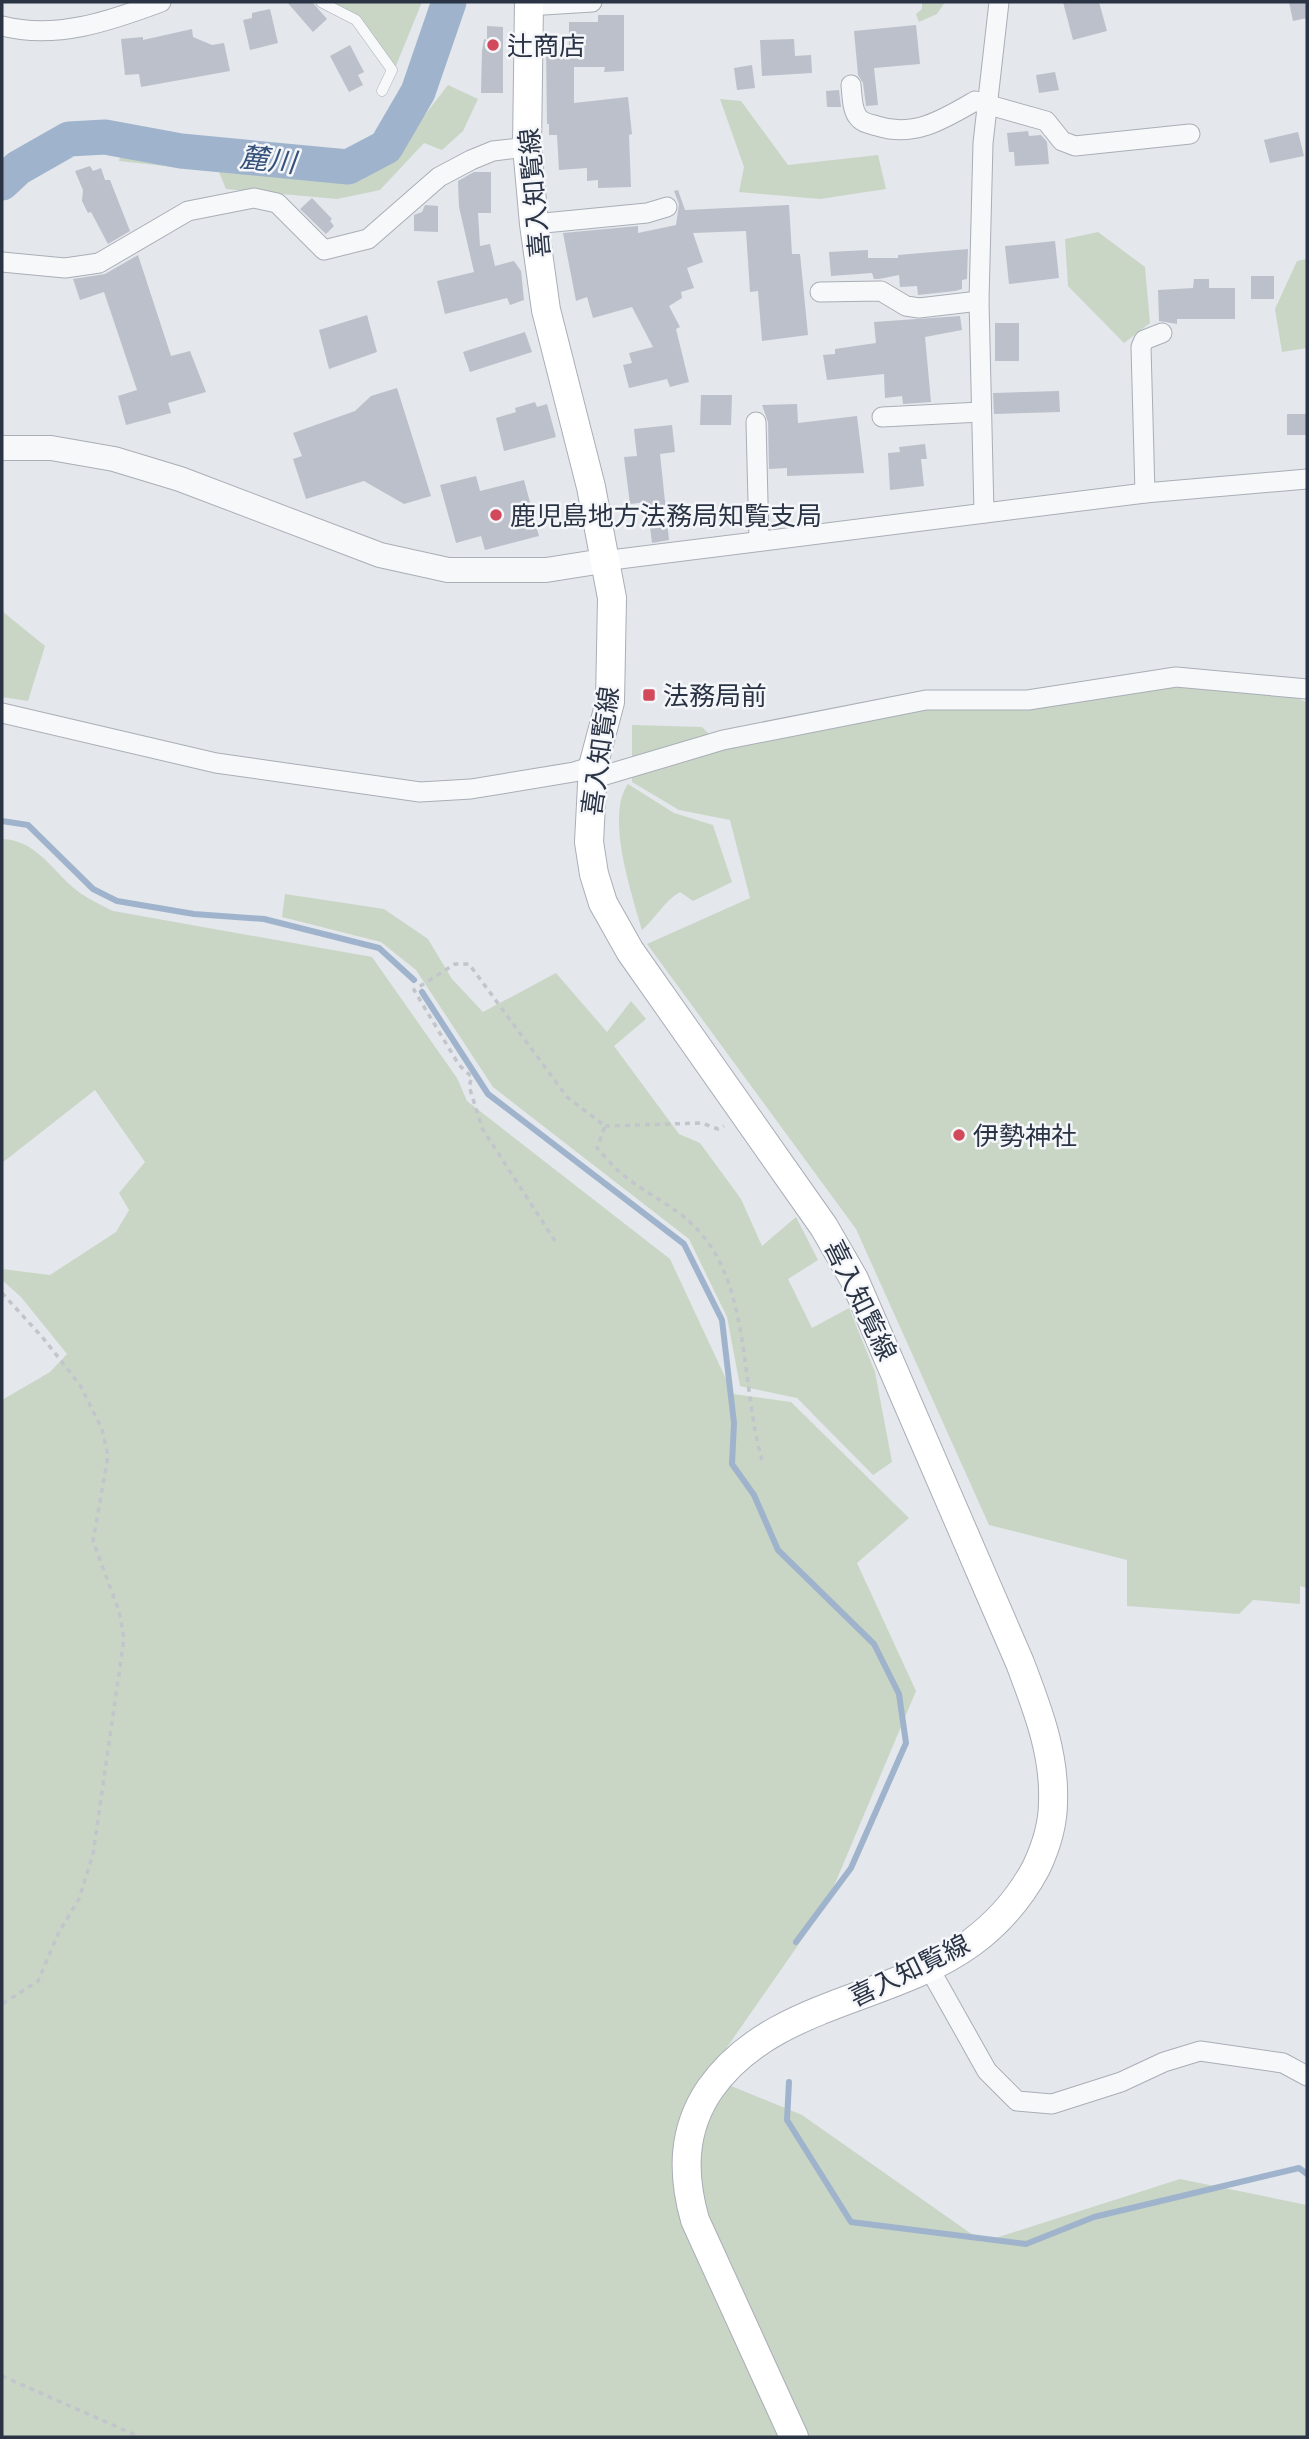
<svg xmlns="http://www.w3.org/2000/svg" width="1309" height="2439" font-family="'Titillium Web','Noto Sans JP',sans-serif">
	<rect width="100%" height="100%" fill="#e4e7ec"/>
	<!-- green -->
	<g fill="#c9d6c5">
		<polygon points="331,2 422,2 395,68 360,17"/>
		<polygon points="922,2 945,2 937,14 919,22 916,14 922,9"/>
		<polygon points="448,85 478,99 463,131 442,150 424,143 380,190 337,199 226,189 219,172 119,161 121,153 273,172 351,176 390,160"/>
		<polygon points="720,99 741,101 788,165 878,155 886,189 820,199 739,192 744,167"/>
		<polygon points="1098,232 1145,267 1150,323 1124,343 1068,286 1065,239"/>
		<polygon points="1307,259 1307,348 1282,352 1275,309 1297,261"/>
		<polygon points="2,611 45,646 28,701 2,697"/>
		<polygon points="1184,684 1288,695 1307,702 1307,1588 1300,1586 1300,1604 1253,1600 1239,1614 1127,1606 1127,1560 989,1525 856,1229 647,944 750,898 730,820 679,810 632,782 632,725 702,727 721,746 926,709"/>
		<path d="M628 784 674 813 713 825 732 882 693 901 680 892C664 901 656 918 642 930 632 894 605 816 628 784Z"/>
		<path d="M2 839C38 840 53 873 80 893 90 900 102 905 113 911L372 957 457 1078 467 1101 670 1259 733 1394 791 1402 909 1518 857 1563 916 1691 826 1905 707 2076 802 2115 983 2242 1180 2179 1307 2205V2437H2V1400L50 1372 67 1354 21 1297 2 1280V1269L50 1275 116 1232 129 1210 119 1193 145 1162 95 1090 2 1163Z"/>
		<polygon points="285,894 384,909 428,939 452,979 483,1012 556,973 607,1032 631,1001 646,1019 614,1046 679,1134 700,1143 741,1199 762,1246 796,1217 818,1260 788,1279 812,1328 849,1308 875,1372 892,1462 873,1475 797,1398 740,1386 727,1317 689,1239 493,1087 416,970 381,942 282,917"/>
	</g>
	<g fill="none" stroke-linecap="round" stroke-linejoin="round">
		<!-- stream -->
		<g stroke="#9fb4cc" stroke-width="6">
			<polyline points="2,821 28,825 93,889 117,901 194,914 264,919 379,948 414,980"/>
			<polyline points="422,992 488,1094 684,1244 722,1320 734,1423 732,1464 754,1495 778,1550 874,1644 899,1694 906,1743 851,1868 796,1942"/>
			<polyline points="789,2082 787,2120 851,2222 1026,2244 1094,2217 1299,2168 1307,2174"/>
		</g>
		<!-- river -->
		<polyline stroke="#9fb4cc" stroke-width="35" points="2,183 18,168 69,139 105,137 181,151 348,167 386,147 418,92 449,2"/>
	</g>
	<!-- building -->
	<g fill="#bbc0ca">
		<polygon points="287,2 312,2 327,19 313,32"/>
		<polygon points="1063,2 1099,2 1107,31 1073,40"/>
		<polygon points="1289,2 1307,2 1307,18 1293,21"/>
		<polygon points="270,9 278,43 250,50 243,20 252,18 252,13"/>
		<polygon points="598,15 624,15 624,71 604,72 605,67 574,67 574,103 628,97 632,134 629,135 631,187 598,188 598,180 587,181 587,168 559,170 557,135 549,135 549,124 547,124 546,47 569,47 569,22 598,22"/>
		<polygon points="916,25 920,64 874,68 878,105 866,106 863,83 858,75 854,31"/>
		<polygon points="487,26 503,27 503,93 481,93 482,51 484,39 487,40"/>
		<polygon points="192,29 193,37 212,45 224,43 230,71 141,87 139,74 125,75 121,39 143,37 143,40"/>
		<polygon points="794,39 795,56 811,55 812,73 762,76 760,40"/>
		<polygon points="350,45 364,72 358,75 363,85 349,92 330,56"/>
		<polygon points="752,65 755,88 737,90 734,68"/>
		<polygon points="1055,72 1059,90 1039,93 1036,75"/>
		<polygon points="839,90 841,107 827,107 826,91"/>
		<polygon points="1028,131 1029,136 1041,135 1047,142 1049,164 1015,166 1014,152 1009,152 1007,133"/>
		<polygon points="1298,132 1304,156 1270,163 1264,140"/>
		<polygon points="90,166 93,171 101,168 105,180 110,180 130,231 108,244 91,212 88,213 82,201 83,190 75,171"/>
		<polygon points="474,172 491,172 491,213 478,213 480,246 490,244 495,266 514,261 521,271 524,300 510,305 507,298 445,314 437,281 474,272 459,207 458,181"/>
		<polygon points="678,190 685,210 789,205 792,254 800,254 808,335 762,341 758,291 750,292 746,231 693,233 703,262 687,268 694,288 681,292 682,298 669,306 680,327 676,329 689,382 670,387 667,379 629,388 623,365 632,363 629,353 653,347 632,307 593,318 587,297 576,301 563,233 638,226 638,233 676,225 679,204 674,191"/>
		<polygon points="312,198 332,219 330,221 334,226 326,234 300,209"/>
		<polygon points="425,205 438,206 438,232 414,231 414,215 422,212"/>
		<polygon points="1055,241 1059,278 1009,284 1005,246"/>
		<polygon points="968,249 967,279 962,280 962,289 955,291 918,295 917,286 900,287 899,275 879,279 874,279 872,273 831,276 829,252 868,250 868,258 898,258 898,255"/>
		<polygon points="138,255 171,356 190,351 206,392 168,403 171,413 126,425 118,396 137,390 104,292 80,300 73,279 105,274"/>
		<rect x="1251" y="276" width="23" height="23"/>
		<polygon points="1194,279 1209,279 1209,288 1235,288 1235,319 1177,319 1177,324 1159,321 1158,290 1193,288"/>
		<polygon points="367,315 377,352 329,369 319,330"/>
		<polygon points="960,316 962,330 925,337 931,402 903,404 902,396 885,398 884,374 827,380 823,355 835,354 835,349 876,343 874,322"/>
		<rect x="995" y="323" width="24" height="38"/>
		<polygon points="525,332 532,352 470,372 463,352"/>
		<polygon points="397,388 431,496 404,504 364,481 306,499 293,459 302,456 293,433 355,411 371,396"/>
		<polygon points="1059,391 1060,412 994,414 993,393"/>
		<polygon points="701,395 732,395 731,425 700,425"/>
		<polygon points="535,402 537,407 547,404 556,437 504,451 496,418 516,412 515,408"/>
		<polygon points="797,404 798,423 857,416 864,473 787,476 787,468 769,469 768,422 762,405"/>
		<rect x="1287" y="414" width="20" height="21"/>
		<polygon points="672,425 675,452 660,454 669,540 652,543 647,502 630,504 624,457 637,456 634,429"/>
		<polygon points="925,444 927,459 921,459 924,486 890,490 888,453 900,452 899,447"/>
		<polygon points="476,476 480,491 524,480 539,536 485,550 481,536 456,543 440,485"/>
	</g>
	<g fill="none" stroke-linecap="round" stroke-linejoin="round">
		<defs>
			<polyline id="service" points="321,2 356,20 392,70 382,91"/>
			<g id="minor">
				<polyline points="528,6 592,2"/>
				<path d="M2 26C56 40 110 21 161 2"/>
				<path d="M851 85C852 95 852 110 858 117 862 123 871 124 877 126 914 138 944 119 975 101L1046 121 1062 141 1075 146 1190 134"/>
				<polyline points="534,224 647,213 667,207"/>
				<polyline points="2,262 65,268 99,263 188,211 254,198 277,203 324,250 368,239 439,177 471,160 493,151 527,147"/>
				<polyline points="820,292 881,291 906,306 919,308 979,301"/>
				<polyline points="882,417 981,412"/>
				<polyline points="756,422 759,541"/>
				<polyline points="1145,493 1141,347 1144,340 1162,333"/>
				<polyline points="984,513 979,301 983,143 999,2"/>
				<polyline points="603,561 1145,493 1307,479"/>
				<polyline points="2,713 216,763 420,792 471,789 574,772 593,766"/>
				<polyline points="592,779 723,740 926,700 1028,700 1176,677 1307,689"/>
				<polyline points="928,1966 987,2071 1017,2101 1052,2104 1121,2082 1164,2062 1200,2051 1283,2063 1307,2076"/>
			</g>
			<polyline id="tertiary" points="2,448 51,448 114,459 180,479 380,555 448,570 546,570 603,561"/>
			<path id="secondary" d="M529 2 527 147 534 224 546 310 591 487 612 598 610 702 593 766 589 842 594 874 603 903 630 951 824 1227 854 1279 1020 1663C1037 1708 1055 1753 1053 1802 1053 1826 1046 1847 1036 1868 1020 1898 998 1923 971 1943 889 2002 771 2002 710 2089 682 2130 682 2174 695 2220L794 2437"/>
		</defs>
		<!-- service casing -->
		<use href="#service" stroke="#a9aeb7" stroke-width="11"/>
		<!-- minor casing -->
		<use href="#minor" stroke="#a9aeb7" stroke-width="21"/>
		<!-- tertiary casing -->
		<use href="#tertiary" stroke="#a9aeb7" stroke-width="26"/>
		<!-- secondary casing -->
		<use href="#secondary" stroke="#a9aeb7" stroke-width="30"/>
		<!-- path -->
		<g stroke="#c2c5cb" stroke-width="3.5" stroke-dasharray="5 5" stroke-linecap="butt">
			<polyline points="605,1126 702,1123 718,1129 724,1126"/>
			<path d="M555 1241 482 1128 469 1086 472 1077 459 1065 414 990 455 964H469L567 1097 605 1126 597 1148C606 1158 616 1170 627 1178 653 1198 681 1209 703 1236 750 1292 742 1393 762 1460"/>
			<polyline points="2,1293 43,1338 80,1385 102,1429 108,1456 93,1541 119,1611 124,1639 93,1854 79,1899 59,1932 38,1981 2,2004"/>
			<polyline points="2,2376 140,2437"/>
		</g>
		<!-- service -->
		<use href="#service" stroke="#f7f8fa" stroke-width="10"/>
		<!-- minor -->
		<use href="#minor" stroke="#f7f8fa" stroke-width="19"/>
		<!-- tertiary -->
		<use href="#tertiary" stroke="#f7f8fa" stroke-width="24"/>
		<!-- secondary -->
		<use href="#secondary" stroke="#fff" stroke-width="28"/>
	</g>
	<!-- markers -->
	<g fill="#d1495b" stroke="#f4f6f9" stroke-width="2.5">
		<circle cx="493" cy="45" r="7"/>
		<circle cx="496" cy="515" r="7"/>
		<rect x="642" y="688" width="14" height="14" rx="3.5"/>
		<circle cx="959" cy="1135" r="7"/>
	</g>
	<g text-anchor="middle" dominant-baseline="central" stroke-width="5" stroke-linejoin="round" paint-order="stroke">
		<!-- poi labels -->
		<g font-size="26" fill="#2b3445" stroke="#f4f6f9" text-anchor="start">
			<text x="507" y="45">辻商店</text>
			<text x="510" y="515">鹿児島地方法務局知覧支局</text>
			<text x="663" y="695">法務局前</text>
			<text x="973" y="1135">伊勢神社</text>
		</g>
		<!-- street labels -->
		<g font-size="26" fill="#2b3445" stroke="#f4f6f9">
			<text transform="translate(534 193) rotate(-95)">喜入知覧線</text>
			<text transform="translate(600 751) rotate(-82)">喜入知覧線</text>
			<text transform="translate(861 1300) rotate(64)">喜入知覧線</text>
			<text transform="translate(909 1970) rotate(-26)">喜入知覧線</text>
		</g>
		<!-- water labels -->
		<g font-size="28" font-style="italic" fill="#34527a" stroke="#f4f6f9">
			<text transform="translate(268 159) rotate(6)">麓川</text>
		</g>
	</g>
	<!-- border -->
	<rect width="1309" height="2439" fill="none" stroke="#2b3445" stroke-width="7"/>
</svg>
